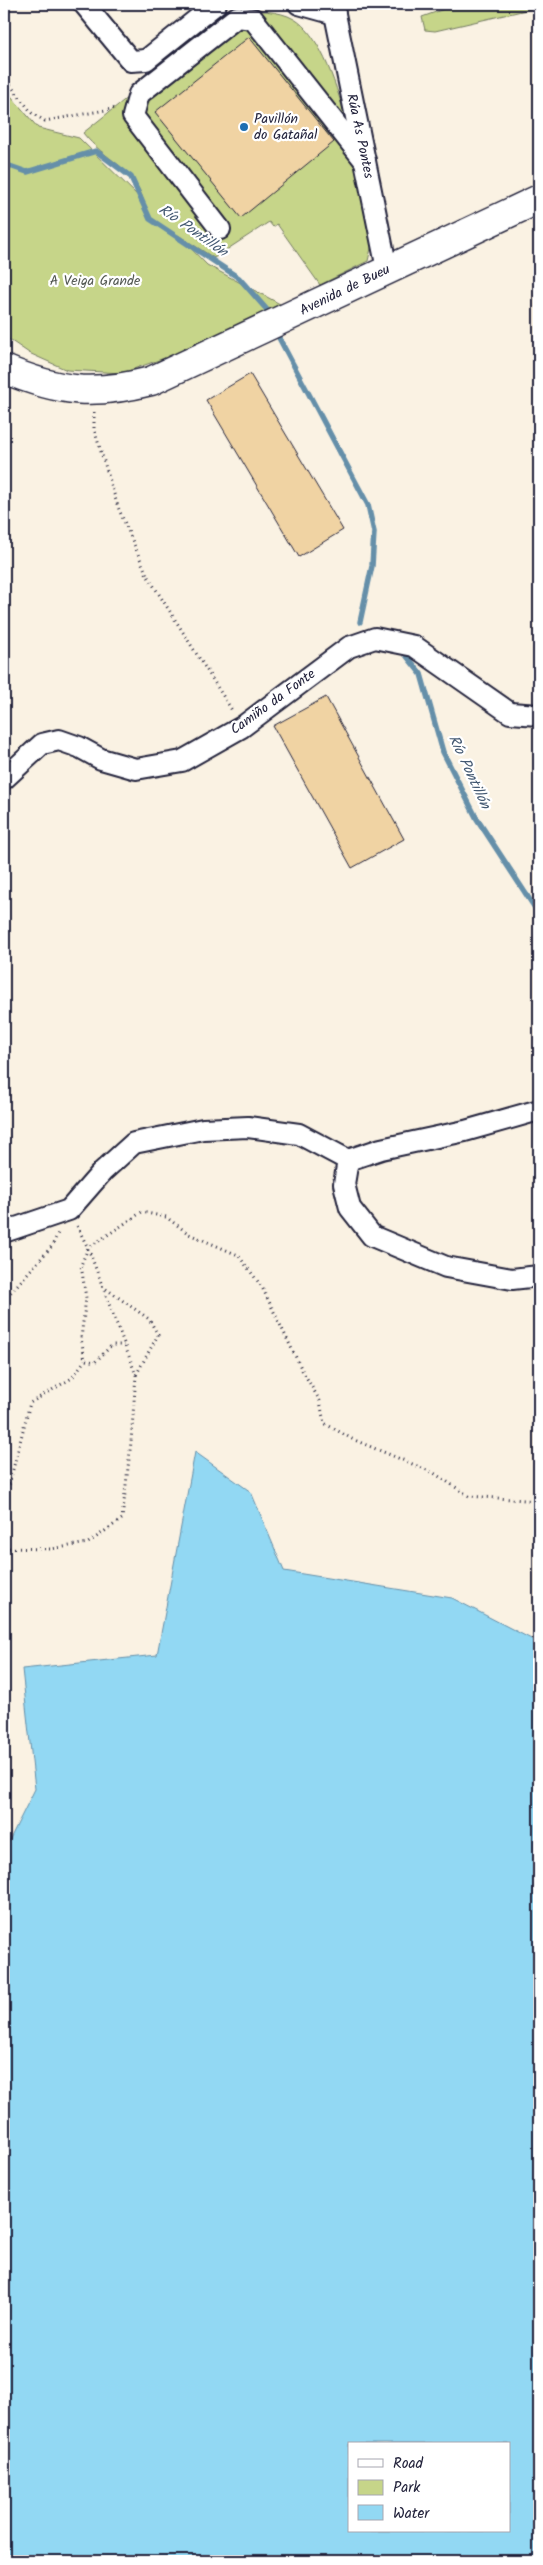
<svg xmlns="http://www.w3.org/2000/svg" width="543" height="2565" font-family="Kalam,sans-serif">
	<rect width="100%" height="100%" fill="#faf2e3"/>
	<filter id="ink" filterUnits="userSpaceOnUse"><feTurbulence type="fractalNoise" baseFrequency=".02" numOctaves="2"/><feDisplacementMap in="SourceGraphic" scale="10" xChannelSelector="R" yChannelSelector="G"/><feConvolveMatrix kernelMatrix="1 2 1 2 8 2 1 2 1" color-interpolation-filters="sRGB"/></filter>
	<g filter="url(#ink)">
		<!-- green -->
		<g fill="#c6d589" stroke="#747c62">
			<polygon points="458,4 539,4 539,7 435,31 425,30 422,17"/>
			<path d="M238 9C256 11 279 10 294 19 341 46 361 192 372 244L368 261 320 285 277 224 273 227 269 222 214 258 178 235 207 265 280 304 193 348 122 373 67 370 29 353 4 336V91L6 90 38 128 79 138 144 202C134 166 105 161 83 133Z"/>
		</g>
		<!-- water -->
		<path fill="#92d8f3" stroke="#658fa9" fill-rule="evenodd" d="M195 1452 251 1492 284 1571 452 1598 539 1643V2561H4V1851L35 1789 22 1669 157 1655ZM349 2444H509V2531H349Z"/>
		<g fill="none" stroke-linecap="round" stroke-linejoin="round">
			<!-- stream -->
			<g stroke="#658fa9" stroke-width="5.5">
				<polyline points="4,164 27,172 96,151 131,177 150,219 239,278 268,311"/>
				<polyline points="278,336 368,505 374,532 372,566 360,622"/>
				<polyline points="402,650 421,674 443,752 477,819 539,914"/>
			</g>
		</g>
		<!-- building -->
		<g fill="#f0d3a3" stroke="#22223b">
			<polygon points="249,37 334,142 241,218 155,112"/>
			<polygon points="250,374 343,530 299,557 206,400"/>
			<polygon points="326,697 404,839 352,868 273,726"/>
		</g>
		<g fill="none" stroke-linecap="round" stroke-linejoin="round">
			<defs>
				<g id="minor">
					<polyline points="84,4 131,61 146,60 216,4"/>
					<polyline points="299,4 335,14"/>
					<polyline points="330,4 335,14 387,269"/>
					<polyline points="220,229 133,116 139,94 237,17 253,19 365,161"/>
					<polyline points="4,779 42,744 59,740 79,747 101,759 136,769 182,761 242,727 349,647 375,638 414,646 510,713 539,715"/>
					<polyline points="348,1160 344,1184 350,1208 372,1236 446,1267 512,1279 539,1276"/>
					<polyline points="348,1160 381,1149 465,1131 539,1110"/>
					<polyline points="4,1232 69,1210 103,1171 134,1143 203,1129 248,1127 299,1134 348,1160"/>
				</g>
				<path id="secondary" d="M4 369C59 392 93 396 151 381L539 199"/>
			</defs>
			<!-- minor casing -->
			<use href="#minor" stroke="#22223b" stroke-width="24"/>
			<!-- secondary casing -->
			<use href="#secondary" stroke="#22223b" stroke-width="31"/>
			<!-- path -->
			<g stroke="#22223b" stroke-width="3" stroke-dasharray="1 4" stroke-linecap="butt">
				<polyline points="4,77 32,113 45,121 117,108"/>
				<polyline points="94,412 94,429 118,507 147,575 233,712"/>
				<polyline points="77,1226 88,1248 81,1265 86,1298 81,1338 85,1360 95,1362 112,1345 124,1345"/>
				<polyline points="102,1286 149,1319 158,1335 136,1375"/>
				<polyline points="4,1300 52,1246 58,1233"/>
				<polyline points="4,1493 9,1485 30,1403 72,1378 85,1360"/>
				<polyline points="4,1548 51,1549 88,1543 122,1519 131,1442 136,1375 88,1248 142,1212 166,1217 189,1234 238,1255 262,1287 302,1370 320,1401 324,1423 352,1439 434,1473 469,1496 539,1501"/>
			</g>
			<!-- minor -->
			<use href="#minor" stroke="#fff" stroke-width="20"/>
			<!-- secondary -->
			<use href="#secondary" stroke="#fff" stroke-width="28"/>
		</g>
	</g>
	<!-- markers -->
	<circle fill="#1f6fb2" stroke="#fff" stroke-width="2" cx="244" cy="127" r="5"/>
	<g text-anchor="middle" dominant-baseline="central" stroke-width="4.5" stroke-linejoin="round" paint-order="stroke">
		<!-- poi labels -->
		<g font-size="14" fill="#22223b" stroke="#fff" text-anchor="start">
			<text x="254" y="119">Pavillón<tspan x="254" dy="16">do Gatañal</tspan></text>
		</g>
		<!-- street labels -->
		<g font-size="14" fill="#22223b" stroke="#fff">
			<text transform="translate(360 136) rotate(78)">Rúa As Pontes</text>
			<text transform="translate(345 290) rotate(-26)">Avenida de Bueu</text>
			<text transform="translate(273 702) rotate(-36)">Camiño da Fonte</text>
		</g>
		<!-- park labels -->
		<g font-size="14" fill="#535852" stroke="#fff">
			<text x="95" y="281">A Veiga Grande</text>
		</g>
		<!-- water labels -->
		<g font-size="15" font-style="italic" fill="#445972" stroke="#fff">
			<text transform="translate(193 231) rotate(35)">Río Pontillón</text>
			<text transform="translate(469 772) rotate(65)">Río Pontillón</text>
		</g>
	</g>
	<!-- margin -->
	<rect width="543" height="2565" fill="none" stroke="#fff" stroke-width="20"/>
	<rect x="10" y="10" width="523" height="2545" fill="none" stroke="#22223b" stroke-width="2" filter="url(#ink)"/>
	<!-- legend -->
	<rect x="348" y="2442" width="162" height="90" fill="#ffffff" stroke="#a7a7b1"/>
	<rect x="358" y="2459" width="25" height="8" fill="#ffffff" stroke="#a7a7b1"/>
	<text x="393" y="2468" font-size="15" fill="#22223b">Road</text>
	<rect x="358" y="2480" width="25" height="15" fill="#c6d589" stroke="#a7a7b1"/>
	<text x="393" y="2492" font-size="15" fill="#22223b">Park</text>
	<rect x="358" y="2505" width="25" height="15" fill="#92d8f3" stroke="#a7a7b1"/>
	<text x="393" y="2518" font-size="15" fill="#22223b">Water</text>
</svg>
